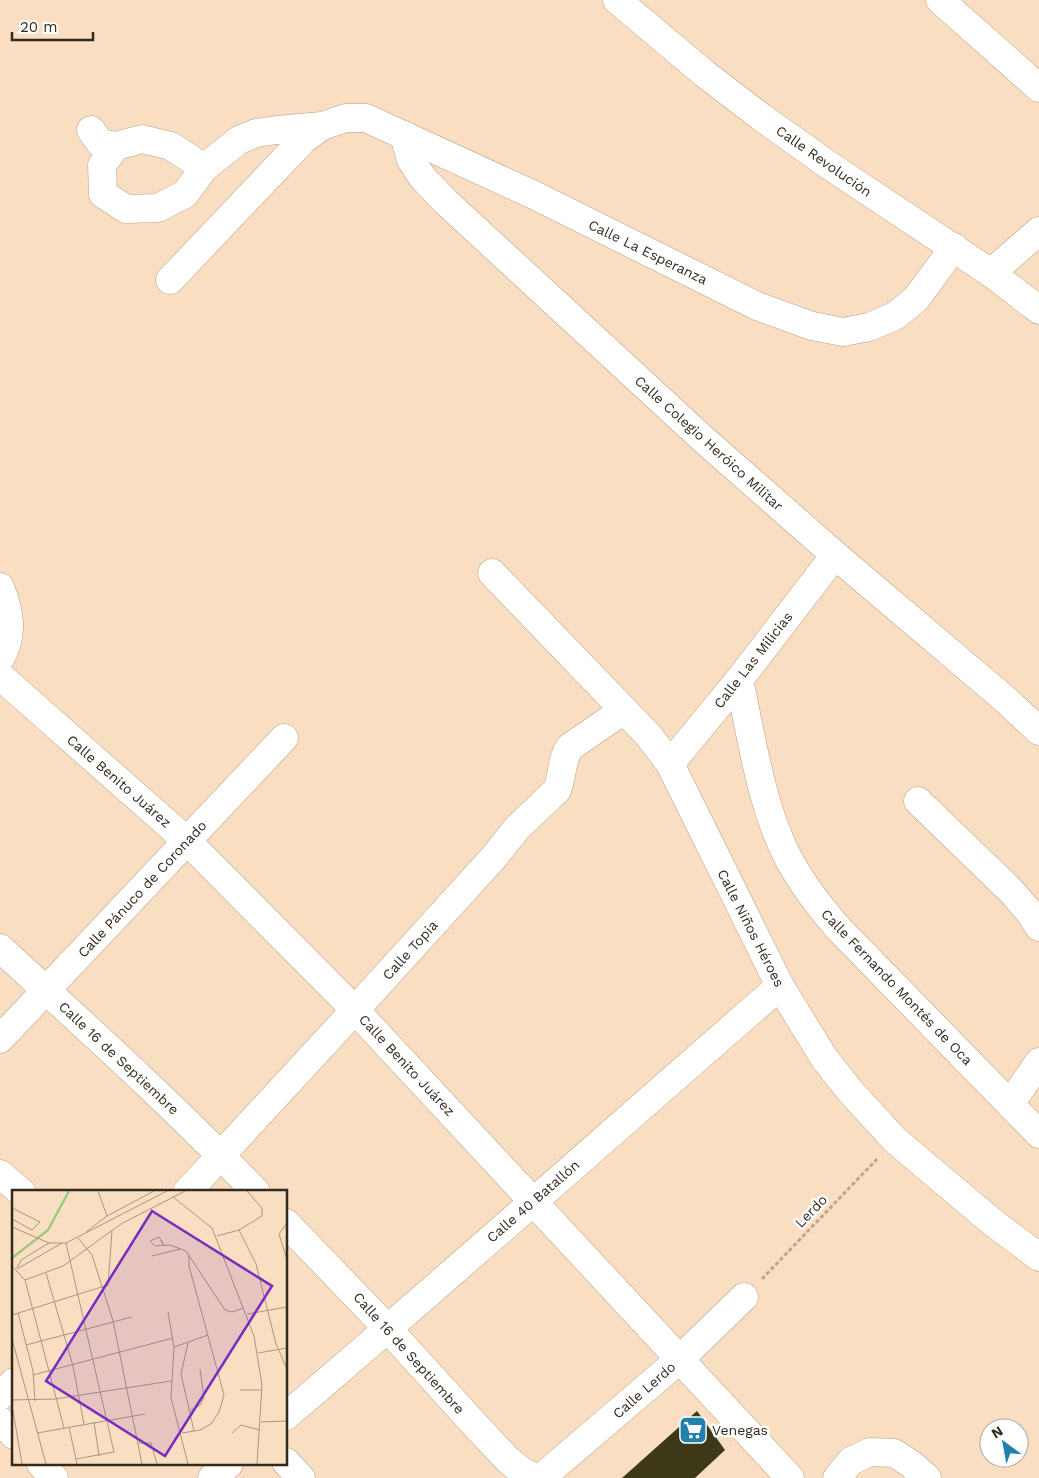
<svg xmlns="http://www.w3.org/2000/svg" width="1039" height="1478" font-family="'Work Sans',sans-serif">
	<rect width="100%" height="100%" fill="#fadec1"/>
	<!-- building -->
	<polygon fill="#3d3918" points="697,1411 725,1450 695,1478 622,1478"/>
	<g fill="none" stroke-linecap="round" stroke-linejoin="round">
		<defs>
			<g id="street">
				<polyline points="617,0 705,74 761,117 827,164 991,273 1039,310"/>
				<polyline points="940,0 1039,88"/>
				<polyline points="91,130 100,143 116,146"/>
				<polyline points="404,135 411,160 422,177 446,202 703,439 835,555 1006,700 1039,731"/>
				<polyline points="171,146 204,168 171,146 142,139 116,146 102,165 103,194 126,209 158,208 185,194 204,168 239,140 256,133 277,130 322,126 346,118 366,118 536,196 757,306 812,326 843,332 869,327 895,316 916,299 954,247"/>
				<polyline points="991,273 1039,231"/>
				<polyline points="170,280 304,139 322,126"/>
				<polyline points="492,573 649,736 670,764 780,986 824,1058 850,1091 895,1140 991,1221 1039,1257"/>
				<path d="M0 587C10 612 14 635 0 659"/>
				<path d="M739 680C751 734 759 792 781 843 795 875 816 903 839 929L1039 1134"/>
				<polyline points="670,764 739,680 835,555"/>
				<polyline points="918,801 1012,892 1030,913 1039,927"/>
				<polyline points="0,1039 284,738"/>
				<polyline points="1010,1104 1039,1062"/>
				<polyline points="0,1174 21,1192"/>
				<path d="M187 1192 355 1010 494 857 517 828 557 790C563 776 561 759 570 747L624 710"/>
				<polyline points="679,1360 744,1297"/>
				<polyline points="0,1396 14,1382"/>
				<path d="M286 1416C453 1274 615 1129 780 986"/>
				<polyline points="0,1421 14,1435"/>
				<polyline points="286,1462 301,1478"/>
				<polyline points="41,1464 54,1478"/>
				<polyline points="212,1478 229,1464"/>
				<polyline points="837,1478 851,1461 870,1452 894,1453 911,1464 927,1478"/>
			</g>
			<g id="secondary">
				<polyline points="0,676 187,841 355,1010 790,1478"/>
				<path d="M0 948C87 1028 175 1107 256 1192"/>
				<polyline points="286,1223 388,1329 476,1426 508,1460 523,1472 536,1478"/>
				<polyline points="541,1478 679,1360"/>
			</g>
		</defs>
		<!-- street casing -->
		<use href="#street" stroke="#b99f83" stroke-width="29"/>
		<!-- secondary casing -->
		<use href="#secondary" stroke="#b99f83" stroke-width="29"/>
		<!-- path -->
		<polyline stroke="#bda68f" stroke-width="3" stroke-dasharray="4 2.5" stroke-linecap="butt" points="762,1279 877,1159"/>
		<!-- street -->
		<use href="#street" stroke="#fff" stroke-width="28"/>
		<!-- secondary -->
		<use href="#secondary" stroke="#fff" stroke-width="28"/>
	</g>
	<!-- icons -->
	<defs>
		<symbol id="supermarket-square" viewBox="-11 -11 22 22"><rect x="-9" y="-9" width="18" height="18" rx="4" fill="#2180ac" stroke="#fff"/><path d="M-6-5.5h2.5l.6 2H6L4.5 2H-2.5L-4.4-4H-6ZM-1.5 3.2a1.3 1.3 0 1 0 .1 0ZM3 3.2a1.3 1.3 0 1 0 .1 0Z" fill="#fff"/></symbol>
	</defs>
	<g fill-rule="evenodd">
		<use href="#supermarket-square" x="677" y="1414" width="32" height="32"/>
	</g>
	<g text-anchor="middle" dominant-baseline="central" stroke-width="5" stroke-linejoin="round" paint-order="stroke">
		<!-- street labels -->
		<g font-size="14" fill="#33291d" stroke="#fff">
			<text transform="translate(824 161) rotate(35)">Calle Revolución</text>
			<text transform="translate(648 252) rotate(26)">Calle La Esperanza</text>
			<text transform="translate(709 443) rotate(42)">Calle Colegio Heróico Militar</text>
			<text transform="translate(753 660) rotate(-52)">Calle Las Milicias</text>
			<text transform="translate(119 781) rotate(41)">Calle Benito Juárez</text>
			<text transform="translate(142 889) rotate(-47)">Calle Pánuco de Coronado</text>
			<text transform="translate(751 928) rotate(63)">Calle Niños Héroes</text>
			<text transform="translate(410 950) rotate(-48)">Calle Topia</text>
			<text transform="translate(897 987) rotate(46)">Calle Fernando Montés de Oca</text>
			<text transform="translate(119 1058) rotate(43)">Calle 16 de Septiembre</text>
			<text transform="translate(407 1065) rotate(47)">Calle Benito Juárez</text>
			<text transform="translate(533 1201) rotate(-41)">Calle 40 Batallón</text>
			<text transform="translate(811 1211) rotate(-46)">Lerdo</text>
			<text transform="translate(409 1353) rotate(48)">Calle 16 de Septiembre</text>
			<text transform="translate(644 1390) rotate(-41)">Calle Lerdo</text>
		</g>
		<!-- poi labels -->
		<g font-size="14" fill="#33291d" stroke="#fff" text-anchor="start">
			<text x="712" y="1430">Venegas</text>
		</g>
	</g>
	<!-- overview -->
	<g transform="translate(12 1190)">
		<rect width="275" height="275" fill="#fadec1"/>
		<path fill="none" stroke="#9acd7e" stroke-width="2.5" d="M0 68 36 40 57 1"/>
		<path fill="none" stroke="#aa967f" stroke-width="1" d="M86 1 95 26M161 7 200 38 242 146 250 195 245 274M0 18 28 32 20 40 0 29M275 33 267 44 275 70M0 37 37 53H54L155 1M227 40 244 74 264 154 275 179M74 42 95 26 142 1M205 46 227 40 250 26V18L235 1M66 48 80 65 101 131 130 274M149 50 150 53 152 55 147 47 138 51 143 56 158 55 174 61 213 120 220 122 232 118M54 53 102 262 64 269M140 66 168 59M0 76 13 90 52 238M5 78 9 70 37 53M5 79 50 53M34 83 61 176 72 234M13 90 51 76 109 34 173 1M156 122 162 157 159 208 176 274M6 123 21 181 23 211M235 124 275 117M0 125 96 95 100 41M0 149 34 274M176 153 169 184 182 241M14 155 120 127M162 157 196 145M246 163 275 158M21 185 161 148M228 200H250M0 210 43 209 159 191M0 215 10 274M177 221 188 215 192 208 188 179M82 232 87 266M249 232 275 231M57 237 65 274M25 243 133 224M170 243 188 240 199 234 207 222 212 205 177 76V66M220 243 229 235 248 240M126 253H139L145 274"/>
		<path fill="#7b2cbf" fill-opacity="0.15" stroke="#7b2cbf" stroke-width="2.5" d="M140 21 260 96 153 266 34 191Z"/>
		<rect width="275" height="275" fill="none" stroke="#33291d" stroke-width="2.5"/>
	</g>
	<!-- north arrow -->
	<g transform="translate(1004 1443) rotate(328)"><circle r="24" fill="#ffffff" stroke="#ada9a5"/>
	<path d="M0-4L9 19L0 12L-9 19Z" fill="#2180ac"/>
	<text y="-8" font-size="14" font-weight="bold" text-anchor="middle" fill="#33291d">N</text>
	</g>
	<!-- scale -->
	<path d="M12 32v8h81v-8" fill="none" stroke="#33291d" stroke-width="2.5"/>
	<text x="20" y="32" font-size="15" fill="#33291d" stroke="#ffffff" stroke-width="4" paint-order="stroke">20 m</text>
</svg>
